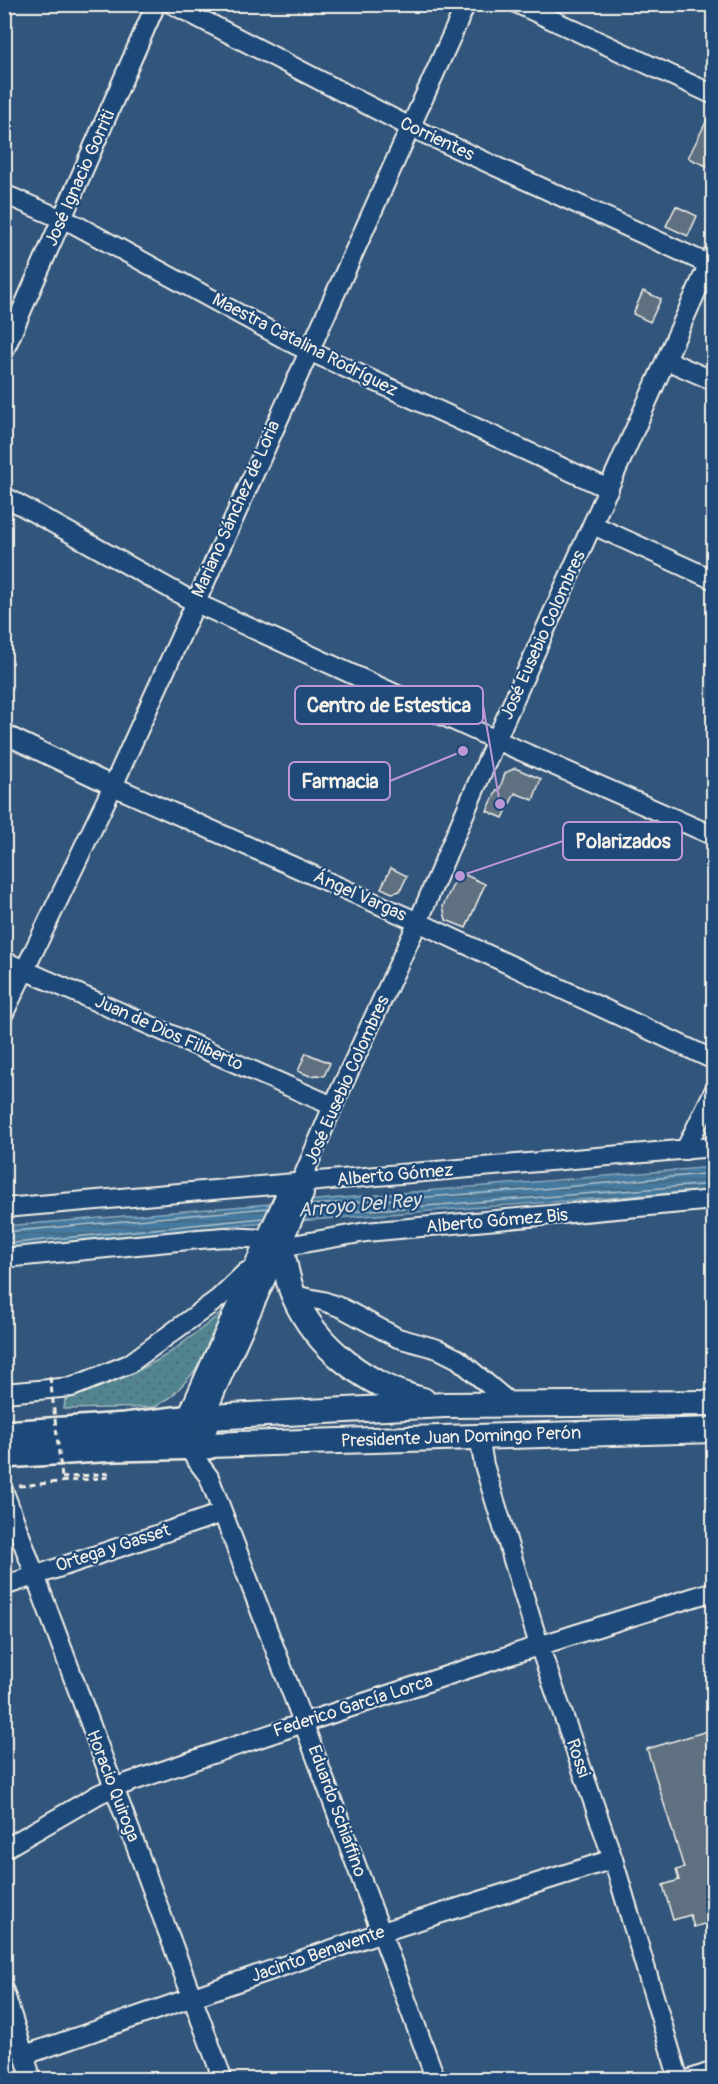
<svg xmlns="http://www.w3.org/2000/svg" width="718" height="2084" font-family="Pangolin,sans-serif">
	<defs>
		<pattern id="grass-dots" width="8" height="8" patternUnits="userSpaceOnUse" patternTransform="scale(1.5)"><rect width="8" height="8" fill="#518490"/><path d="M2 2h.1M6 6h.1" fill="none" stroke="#4e6c72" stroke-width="1.8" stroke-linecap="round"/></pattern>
		<pattern id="water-rules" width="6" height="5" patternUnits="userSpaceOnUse" patternTransform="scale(1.5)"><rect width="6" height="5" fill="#447aa0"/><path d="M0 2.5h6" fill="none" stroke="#466478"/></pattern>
	</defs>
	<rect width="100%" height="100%" fill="#32557c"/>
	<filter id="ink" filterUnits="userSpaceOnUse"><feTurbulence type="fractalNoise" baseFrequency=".0167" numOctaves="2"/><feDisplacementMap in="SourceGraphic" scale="12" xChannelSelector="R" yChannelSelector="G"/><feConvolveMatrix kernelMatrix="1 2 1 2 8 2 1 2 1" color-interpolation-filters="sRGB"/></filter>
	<g filter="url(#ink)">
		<!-- grass -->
		<path fill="url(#grass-dots)" stroke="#a2babc" stroke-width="1.5" d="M228 1307 196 1370 171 1397 155 1407 64 1409 65 1400C96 1388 128 1377 158 1360 183 1345 205 1326 228 1307Z"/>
		<!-- water -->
		<path fill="url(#water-rules)" stroke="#8aaabd" stroke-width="1.5" d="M713 1167V1190L230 1226 5 1250V1226C241 1205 477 1188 713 1167Z"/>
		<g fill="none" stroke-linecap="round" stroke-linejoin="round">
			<!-- shore -->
			<g stroke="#aec1cb" stroke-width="1.5">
				<polyline points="310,1205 542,1189 714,1173"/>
				<polyline points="306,1215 714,1184"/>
				<polyline points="4,1232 268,1208"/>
				<polyline points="4,1244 264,1218"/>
			</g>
		</g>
		<!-- building -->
		<g fill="#5f6f80" stroke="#f4f1e8" stroke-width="1.5">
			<polygon points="714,106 714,169 688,158"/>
			<polygon points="676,206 697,216 688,236 666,226"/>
			<polygon points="643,291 661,299 650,322 633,314"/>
			<polygon points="515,768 541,779 533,800 515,793 503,818 487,811 497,790 499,791 505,773"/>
			<polygon points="391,868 407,876 400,891 392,893 381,888"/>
			<polygon points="459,872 485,884 466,928 446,920 443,906"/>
			<polygon points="306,1053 330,1063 324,1076 317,1075 310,1076 298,1071"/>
			<polygon points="714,1729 714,1921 694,1927 690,1915 673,1920 663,1885 679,1880 676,1870 684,1868 647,1749"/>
		</g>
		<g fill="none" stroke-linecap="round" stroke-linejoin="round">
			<defs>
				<g id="minor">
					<polyline points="172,4 410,127 708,264"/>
					<polyline points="518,4 714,95"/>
					<polyline points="4,194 76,225 296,345 609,489"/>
					<polyline points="4,351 156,4"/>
					<polyline points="666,360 714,381"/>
					<polyline points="4,496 194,602 496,740 714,836"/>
					<polyline points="593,525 714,580"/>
					<polyline points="4,734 113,786 418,922 714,1060"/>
					<polyline points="4,961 333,1106"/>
					<polyline points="4,1013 113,786 466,4"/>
					<polyline points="685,1150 714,1091"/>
					<polyline points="4,1208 714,1147"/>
					<polyline points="281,1247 366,1232 714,1200"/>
					<polyline points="4,1258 199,1239 225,1237 266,1239"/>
					<polyline points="293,1295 323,1301 342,1308 398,1338 438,1349 458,1359 511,1404"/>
					<polyline points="4,1393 72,1387 129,1364 219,1298 246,1272"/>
					<polyline points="208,1428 211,1402 216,1390 304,1194 300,1184"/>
					<polyline points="479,1436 484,1465 539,1645 613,1859 679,2080"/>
					<polyline points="4,1492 223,2080"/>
					<polyline points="4,1586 222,1513"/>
					<path d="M4 1849 99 1794 113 1788C312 1719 512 1653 714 1591"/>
					<polyline points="4,1991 32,2080"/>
					<polyline points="25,2055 382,1932 613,1859"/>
					<path d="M436 2080 303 1722 209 1477C194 1456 183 1448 185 1421L285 1196 300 1184 333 1106 418 922 496 740 714 252"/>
					<polyline points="688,2080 714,2071"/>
				</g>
				<g id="major">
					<path d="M281 1247C285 1263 287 1281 294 1296 316 1348 369 1387 423 1400"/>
					<polyline points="209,1417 445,1405 714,1403"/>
					<polyline points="208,1445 714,1430"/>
				</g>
				<g id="highway">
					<polyline points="4,1435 125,1427 209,1417"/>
					<polyline points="4,1454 115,1447 208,1445"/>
				</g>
			</defs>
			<!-- minor casing -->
			<use href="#minor" stroke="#f4f1e8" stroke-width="22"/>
			<!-- major casing -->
			<use href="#major" stroke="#f4f1e8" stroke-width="28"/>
			<!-- highway casing -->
			<use href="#highway" stroke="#f4f1e8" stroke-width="32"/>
			<!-- path -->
			<polyline stroke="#f4f1e8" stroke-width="3" stroke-dasharray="6 4.5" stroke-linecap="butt" points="19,1486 109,1477 109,1473 62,1478"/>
			<!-- minor -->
			<use href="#minor" stroke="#1f4a7a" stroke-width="18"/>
			<!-- major -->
			<use href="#major" stroke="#1f4a7a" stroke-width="24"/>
			<!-- highway -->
			<use href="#highway" stroke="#1f4a7a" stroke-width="27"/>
			<!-- path-bridge -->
			<polyline stroke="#f4f1e8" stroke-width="3" stroke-dasharray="6 4.5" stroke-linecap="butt" points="50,1377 62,1478"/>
		</g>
	</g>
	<g text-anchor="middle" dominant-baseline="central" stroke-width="4.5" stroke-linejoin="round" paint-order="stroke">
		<!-- street labels -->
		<g font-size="18" fill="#f4f1e8" stroke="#1f4a7a">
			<text transform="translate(437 139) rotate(25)">Corrientes</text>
			<text transform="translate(80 178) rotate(-66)">José Ignacio Gorriti</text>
			<text transform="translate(305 345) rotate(27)">Maestra Catalina Rodríguez</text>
			<text transform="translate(236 509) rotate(-66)">Mariano Sánchez de Loria</text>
			<text transform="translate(543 635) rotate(-66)">José Eusebio Colombres</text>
			<text transform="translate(360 896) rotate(24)">Ángel Vargas</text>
			<text transform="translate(169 1033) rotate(24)">Juan de Dios Filiberto</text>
			<text transform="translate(347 1080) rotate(-66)">José Eusebio Colombres</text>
			<text transform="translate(395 1175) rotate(-5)">Alberto Gómez</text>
			<text transform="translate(497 1221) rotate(-5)">Alberto Gómez Bis</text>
			<text transform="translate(461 1437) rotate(-2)">Presidente Juan Domingo Perón</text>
			<text transform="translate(113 1548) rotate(-18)">Ortega y Gasset</text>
			<text transform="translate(353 1706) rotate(-18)">Federico García Lorca</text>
			<text transform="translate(578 1758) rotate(71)">Rossi</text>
			<text transform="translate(113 1786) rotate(69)">Horacio Quiroga</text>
			<text transform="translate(337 1811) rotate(70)">Eduardo Schiaffino</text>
			<text transform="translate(318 1954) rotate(-19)">Jacinto Benavente</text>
		</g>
		<!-- water labels -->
		<g font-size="20" font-style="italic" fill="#dadfdd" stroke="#1f4a7a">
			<text transform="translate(359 1205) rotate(-5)">Arroyo Del Rey</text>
		</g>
	</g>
	<!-- callouts -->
	<path fill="none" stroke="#be98d6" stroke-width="2" d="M500 804L483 705M463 751L390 781M460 876L563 841"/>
	<g fill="#be98d6" stroke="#1f4a7a" stroke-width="2">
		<circle cx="500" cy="804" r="6"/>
		<circle cx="463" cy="751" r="6"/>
		<circle cx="460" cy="876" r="6"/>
	</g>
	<g fill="#1f4a7a" stroke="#be98d6" stroke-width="2">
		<rect x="295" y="686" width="188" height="38" rx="6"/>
		<rect x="289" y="762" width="101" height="38" rx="6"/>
		<rect x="563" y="822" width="119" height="38" rx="6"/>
	</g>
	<g font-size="20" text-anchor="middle" font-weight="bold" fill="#f4f1e8">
		<text x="389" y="712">Centro de Estestica</text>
		<text x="340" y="788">Farmacia</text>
		<text x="623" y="848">Polarizados</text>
	</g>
	<!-- margin -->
	<rect width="718" height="2084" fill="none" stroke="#1f4a7a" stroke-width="24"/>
	<rect x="12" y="12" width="694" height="2060" fill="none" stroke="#f4f1e8" stroke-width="2" filter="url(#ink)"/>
</svg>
